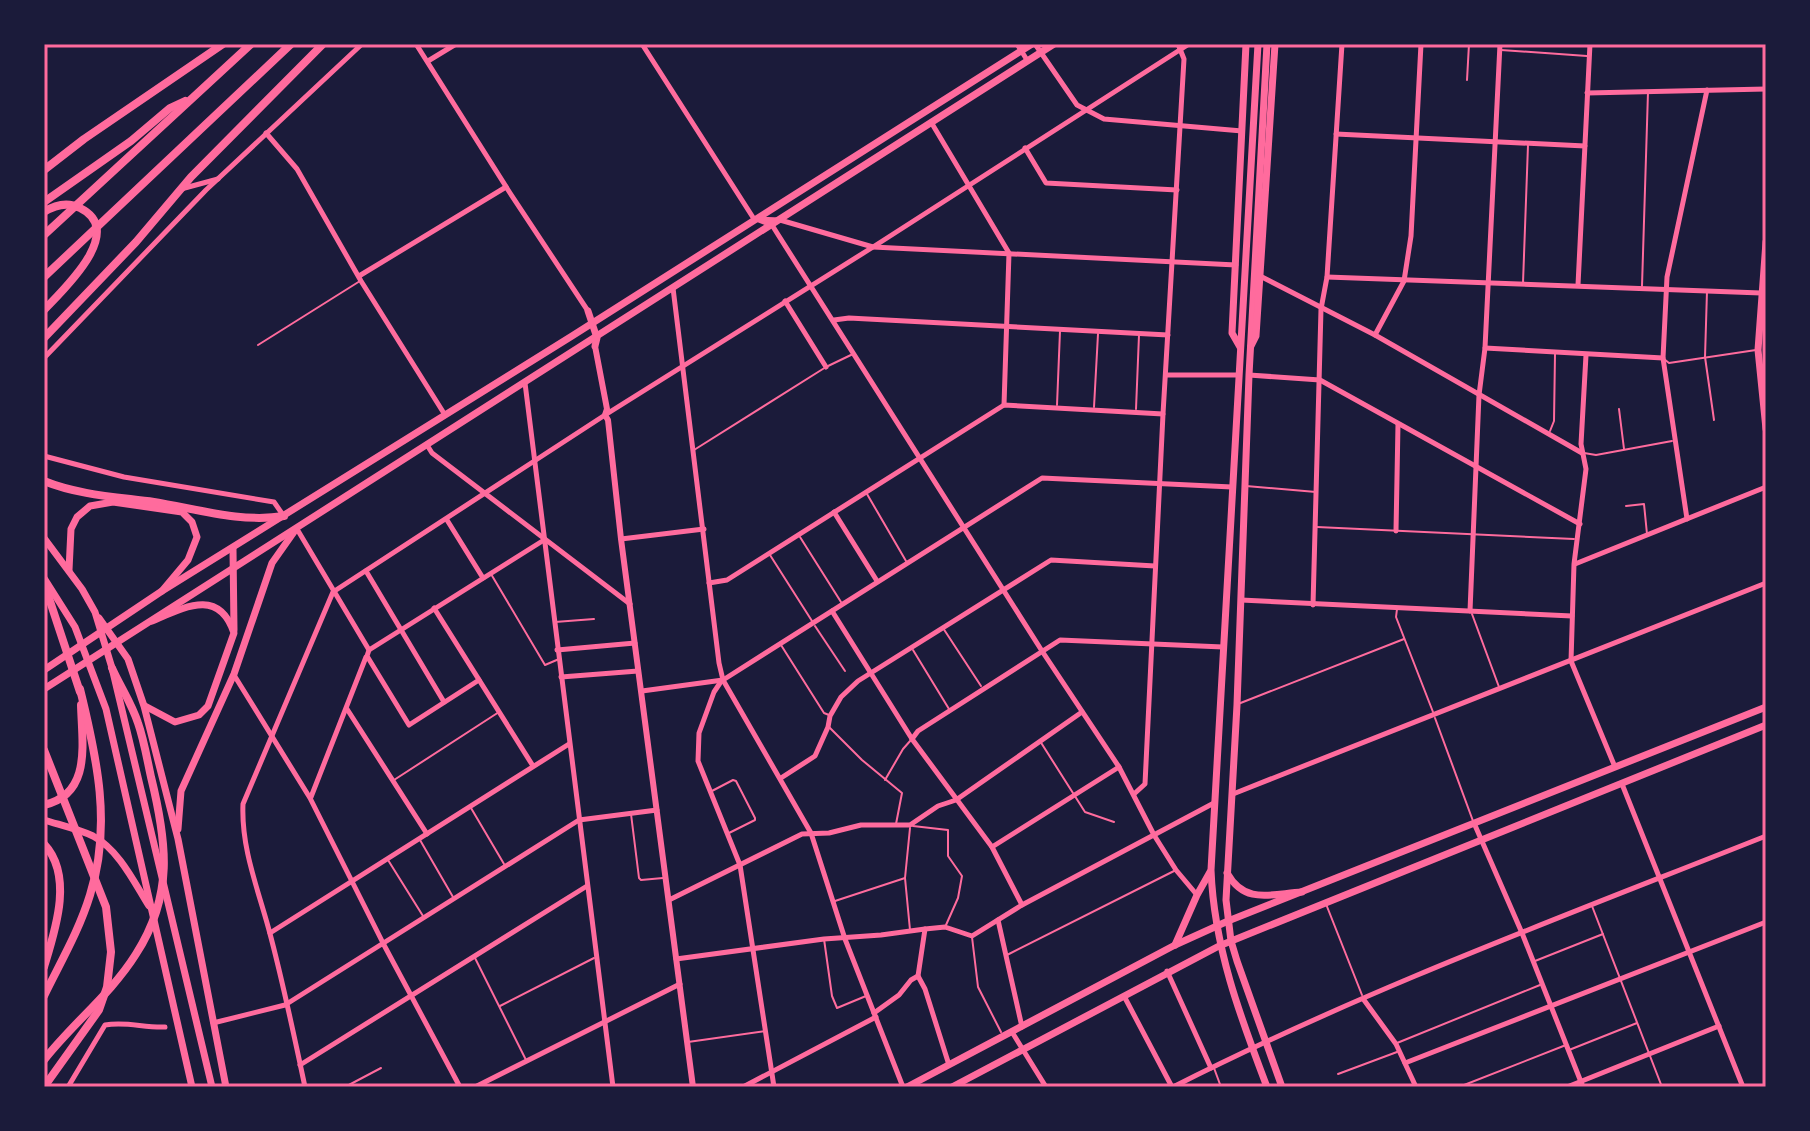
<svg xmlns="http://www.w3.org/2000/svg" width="1810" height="1131" font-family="Ubuntu,sans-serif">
	<rect width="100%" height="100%" fill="#1b1b3a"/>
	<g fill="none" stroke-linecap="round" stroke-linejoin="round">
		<!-- service -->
		<g stroke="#ff6b9d" stroke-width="2">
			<polyline points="1501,50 1587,56"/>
			<polyline points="1467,80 1469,44"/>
			<polyline points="1523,283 1528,145"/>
			<polyline points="1642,286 1648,92"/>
			<polyline points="1707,291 1705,357 1714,420"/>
			<polyline points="258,345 360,281"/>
			<polyline points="1664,359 1669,363 1756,350"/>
			<polyline points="1057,405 1060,331"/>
			<polyline points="1094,407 1098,334"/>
			<polyline points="1136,409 1139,335"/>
			<polyline points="1619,409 1624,449"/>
			<polyline points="1550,431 1554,421 1555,354"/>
			<polyline points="694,450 826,367 853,354"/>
			<polyline points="1584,453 1596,455 1672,441"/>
			<polyline points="1246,486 1316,492"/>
			<polyline points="867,494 906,561"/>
			<polyline points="1626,506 1644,504 1647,534"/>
			<polyline points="1317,527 1574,539"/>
			<polyline points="800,537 841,602"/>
			<polyline points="770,555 812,621"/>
			<polyline points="491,574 545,665 559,659"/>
			<polyline points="1397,609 1396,617 1433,712"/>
			<polyline points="1472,614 1499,687"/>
			<polyline points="555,622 594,619"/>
			<polyline points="815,626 845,671"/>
			<polyline points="943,628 981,686"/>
			<polyline points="781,645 824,713 829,715"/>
			<polyline points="913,650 949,709"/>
			<polyline points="1238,704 1404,639"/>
			<polyline points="1435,718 1473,821"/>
			<polyline points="829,727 862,760 902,793 896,824"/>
			<polyline points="1040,741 1085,812 1114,822"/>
			<polyline points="394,780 499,712"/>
			<polyline points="885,780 903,749 911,740"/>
			<polyline points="710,792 733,780 736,781 755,818 755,820 729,833"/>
			<polyline points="471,808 504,864"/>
			<polyline points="631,814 639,878 641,880 663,878"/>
			<polyline points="913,826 948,830 948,856 962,876 958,898 946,925"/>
			<polyline points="420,840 453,897"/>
			<polyline points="388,860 423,916"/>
			<polyline points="835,901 905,878"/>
			<polyline points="1326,904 1362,995"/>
			<polyline points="1592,906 1662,1087"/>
			<polyline points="910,930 905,878 910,828"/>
			<polyline points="972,937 978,987 1001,1032"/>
			<polyline points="824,939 832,996 837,1008 866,996"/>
			<polyline points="1007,955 1176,870"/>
			<polyline points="475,958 526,1060"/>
			<polyline points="1535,961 1603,934"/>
			<polyline points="500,1006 594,958"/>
			<polyline points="688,1042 765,1031"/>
			<polyline points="1397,1043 1540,985"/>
			<polyline points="1569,1050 1637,1023"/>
			<polyline points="1214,1068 1221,1087"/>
			<polyline points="1338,1074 1397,1052"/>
			<polyline points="345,1087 381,1068"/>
			<polyline points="1459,1087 1566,1045"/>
		</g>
		<!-- minor -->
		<g stroke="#ff6b9d" stroke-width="5">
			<polyline points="416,44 510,193 588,311"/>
			<polyline points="642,44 754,219"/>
			<polyline points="1017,44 1027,60"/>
			<polyline points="1035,44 1077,105 1104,119 1242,131"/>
			<polyline points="428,61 456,44"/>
			<polyline points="1587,93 1766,89"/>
			<polyline points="931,122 1009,253 1004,405"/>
			<polyline points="266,133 297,169 361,281 445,415"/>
			<polyline points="1336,134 1585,146"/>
			<polyline points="1025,148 1046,183 1177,190"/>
			<polyline points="181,189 218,179"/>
			<polyline points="756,219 772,225 777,233 1042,651 1119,767 1154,835 1176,870 1197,895"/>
			<polyline points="759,219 780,220 873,247 1236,265"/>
			<polyline points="359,276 506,187"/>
			<polyline points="1260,276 1375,335 1582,453"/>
			<polyline points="1327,277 1761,293"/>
			<polyline points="1578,285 1590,44"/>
			<polyline points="673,288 719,663 723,680 811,833 845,939 903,1087"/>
			<polyline points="785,301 826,367"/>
			<polyline points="834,320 849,318 1168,335"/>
			<polyline points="1375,335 1404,281 1411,236 1421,44"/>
			<polyline points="1485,348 1663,358"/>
			<polyline points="1586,355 1581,444 1586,469 1574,564 1571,661 1615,767"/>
			<polyline points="44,358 206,190 362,44"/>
			<polyline points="1166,375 1239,375"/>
			<polyline points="1249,375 1320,380 1580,524"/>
			<polyline points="525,383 613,1087"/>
			<polyline points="427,445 432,453 630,604"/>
			<polyline points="44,456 124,477 274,502 283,515"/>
			<polyline points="834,512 877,581"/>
			<polyline points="1687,519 1663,358 1667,277 1707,90"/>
			<polyline points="447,520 483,578"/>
			<polyline points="297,529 369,650 367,656 409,725 479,680"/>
			<polyline points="1396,531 1398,424"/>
			<polyline points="621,539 704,529"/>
			<polyline points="1575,564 1766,487"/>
			<polyline points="366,571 444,702"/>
			<polyline points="709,583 727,580 1004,405 1163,414"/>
			<polyline points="1241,600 1572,616"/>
			<polyline points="1313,605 1321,309 1327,277 1342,44"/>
			<polyline points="434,608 533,766"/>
			<polyline points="832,611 912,739 992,847 1022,905"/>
			<polyline points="1470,611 1479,395 1485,348 1500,44"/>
			<polyline points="369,650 544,540"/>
			<polyline points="557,650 635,643"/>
			<polyline points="234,675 310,798 384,945 460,1087"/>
			<polyline points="561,677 638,671"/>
			<polyline points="722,680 714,692 699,733 698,761 740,865 774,1087"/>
			<polyline points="642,691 723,680 1042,478 1232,487"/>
			<polyline points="347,709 427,834"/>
			<polyline points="912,739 918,731 1060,640 1223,647"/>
			<polyline points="781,778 815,756 828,727 830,716 841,697 858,681 1051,560 1155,566"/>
			<polyline points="1622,784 1743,1087"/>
			<polyline points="1134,794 1145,784 1163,414 1184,59 1178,44"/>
			<polyline points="1233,794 1766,583"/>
			<polyline points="311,797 366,657"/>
			<polyline points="1474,823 1522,933 1583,1087"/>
			<polyline points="992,847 1119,767"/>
			<polyline points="669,900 802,834 829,833 861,825 910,825 938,806 956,800 1082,712"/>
			<polyline points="998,920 1022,1027"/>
			<polyline points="925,929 918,976 925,989 949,1065"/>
			<polyline points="270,933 569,744"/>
			<polyline points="676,959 824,939 881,935 925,929 945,927 972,936 1022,905 1214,803"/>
			<polyline points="1167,971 1211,1068"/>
			<polyline points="1124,996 1172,1087"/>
			<polyline points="1364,1000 1396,1044 1416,1087"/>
			<polyline points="874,1013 899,995 911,980 918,976"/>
			<polyline points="213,1023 285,1005 579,820 657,810"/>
			<polyline points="1012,1032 1046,1087"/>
			<polyline points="1405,1063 1766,922"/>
			<polyline points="300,1065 587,886"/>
			<path d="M68 1087 105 1025C126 1021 144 1028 165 1027"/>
			<path d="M305 1087C294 1035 283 982 269 930 258 889 241 848 243 804L333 592 605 415 873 247 1189 44"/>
			<polyline points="475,1087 680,984"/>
			<polyline points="743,1087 876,1017"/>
			<path d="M1173 1087C1364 990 1567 915 1766 836"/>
			<polyline points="1567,1087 1719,1026"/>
		</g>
		<!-- tertiary -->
		<polyline stroke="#ff6b9d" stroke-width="6" points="595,346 607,409 605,415 608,420 621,539 693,1087"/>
		<!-- secondary -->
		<g stroke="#ff6b9d" stroke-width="7">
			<polyline points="588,311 597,338 595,346"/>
			<polyline points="44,670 162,591 572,336 1032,44"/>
			<polyline points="44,689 1054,44"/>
			<polyline points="907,1087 1175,945 1228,921 1766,707"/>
			<polyline points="952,1087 1219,946 1766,725"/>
		</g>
		<!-- primary -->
		<g stroke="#ff6b9d" stroke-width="7">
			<path d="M1258 44 1211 870C1214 947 1240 1016 1267 1087"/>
			<polyline points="1267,44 1249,375 1237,705 1226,900 1231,941 1237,961 1282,1087"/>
			<polyline points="1766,242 1758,350 1766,429"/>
			<polyline points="1251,346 1256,336 1275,44"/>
			<polyline points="1240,347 1232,333 1246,44"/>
			<polyline points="44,538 82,589 95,612 112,668 212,1087"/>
			<polyline points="233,549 234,630"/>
			<polyline points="69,570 71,529 77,517 90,506 113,502 182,512 192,522 197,537 188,560 162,591"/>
			<polyline points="44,578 75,627 106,709 192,1087"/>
			<polyline points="99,618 128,659 144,706 178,839 226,1087"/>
			<path d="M145 706 175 722 199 715 208 706 234 633C219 588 185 607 152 621"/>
			<path d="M44 820C60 825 78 829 93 836 119 850 134 882 149 906"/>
			<polyline points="178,829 181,791 234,674 272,563 296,529"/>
			<path d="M1227 873C1245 905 1271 894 1302 892"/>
			<polyline points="1175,945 1197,895 1210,872"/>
		</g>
		<!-- trunk -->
		<g stroke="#ff6b9d" stroke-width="8">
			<polyline points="44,170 84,139 223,44"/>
			<polyline points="44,202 131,141 170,108 185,101"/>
			<path d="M44 212C55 205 68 202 80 208 127 231 63 290 44 310"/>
			<polyline points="44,235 251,44"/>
			<polyline points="44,277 291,44"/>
			<polyline points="44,338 136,242 191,177 323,44"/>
			<path d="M44 481C78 495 118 497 154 502 197 509 241 523 284 516"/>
			<polyline points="44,583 80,692"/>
			<polyline points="44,750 106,907 111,952 107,987 99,1010 44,1087"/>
			<path d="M44 805C92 794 82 744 81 705"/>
			<path d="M44 844C74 876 55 931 44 967"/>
			<path d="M44 996C60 963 79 931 90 895 112 826 97 758 80 689"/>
			<path d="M44 1060C73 1023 111 994 136 954 174 895 167 842 151 777 147 759 144 740 138 723 132 704 120 686 112 668"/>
		</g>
	</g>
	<!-- border -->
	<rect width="1810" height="1131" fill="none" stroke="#1b1b3a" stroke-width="92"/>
	<rect x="46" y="46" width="1718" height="1039" fill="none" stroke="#ff6b9d" stroke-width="3"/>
</svg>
